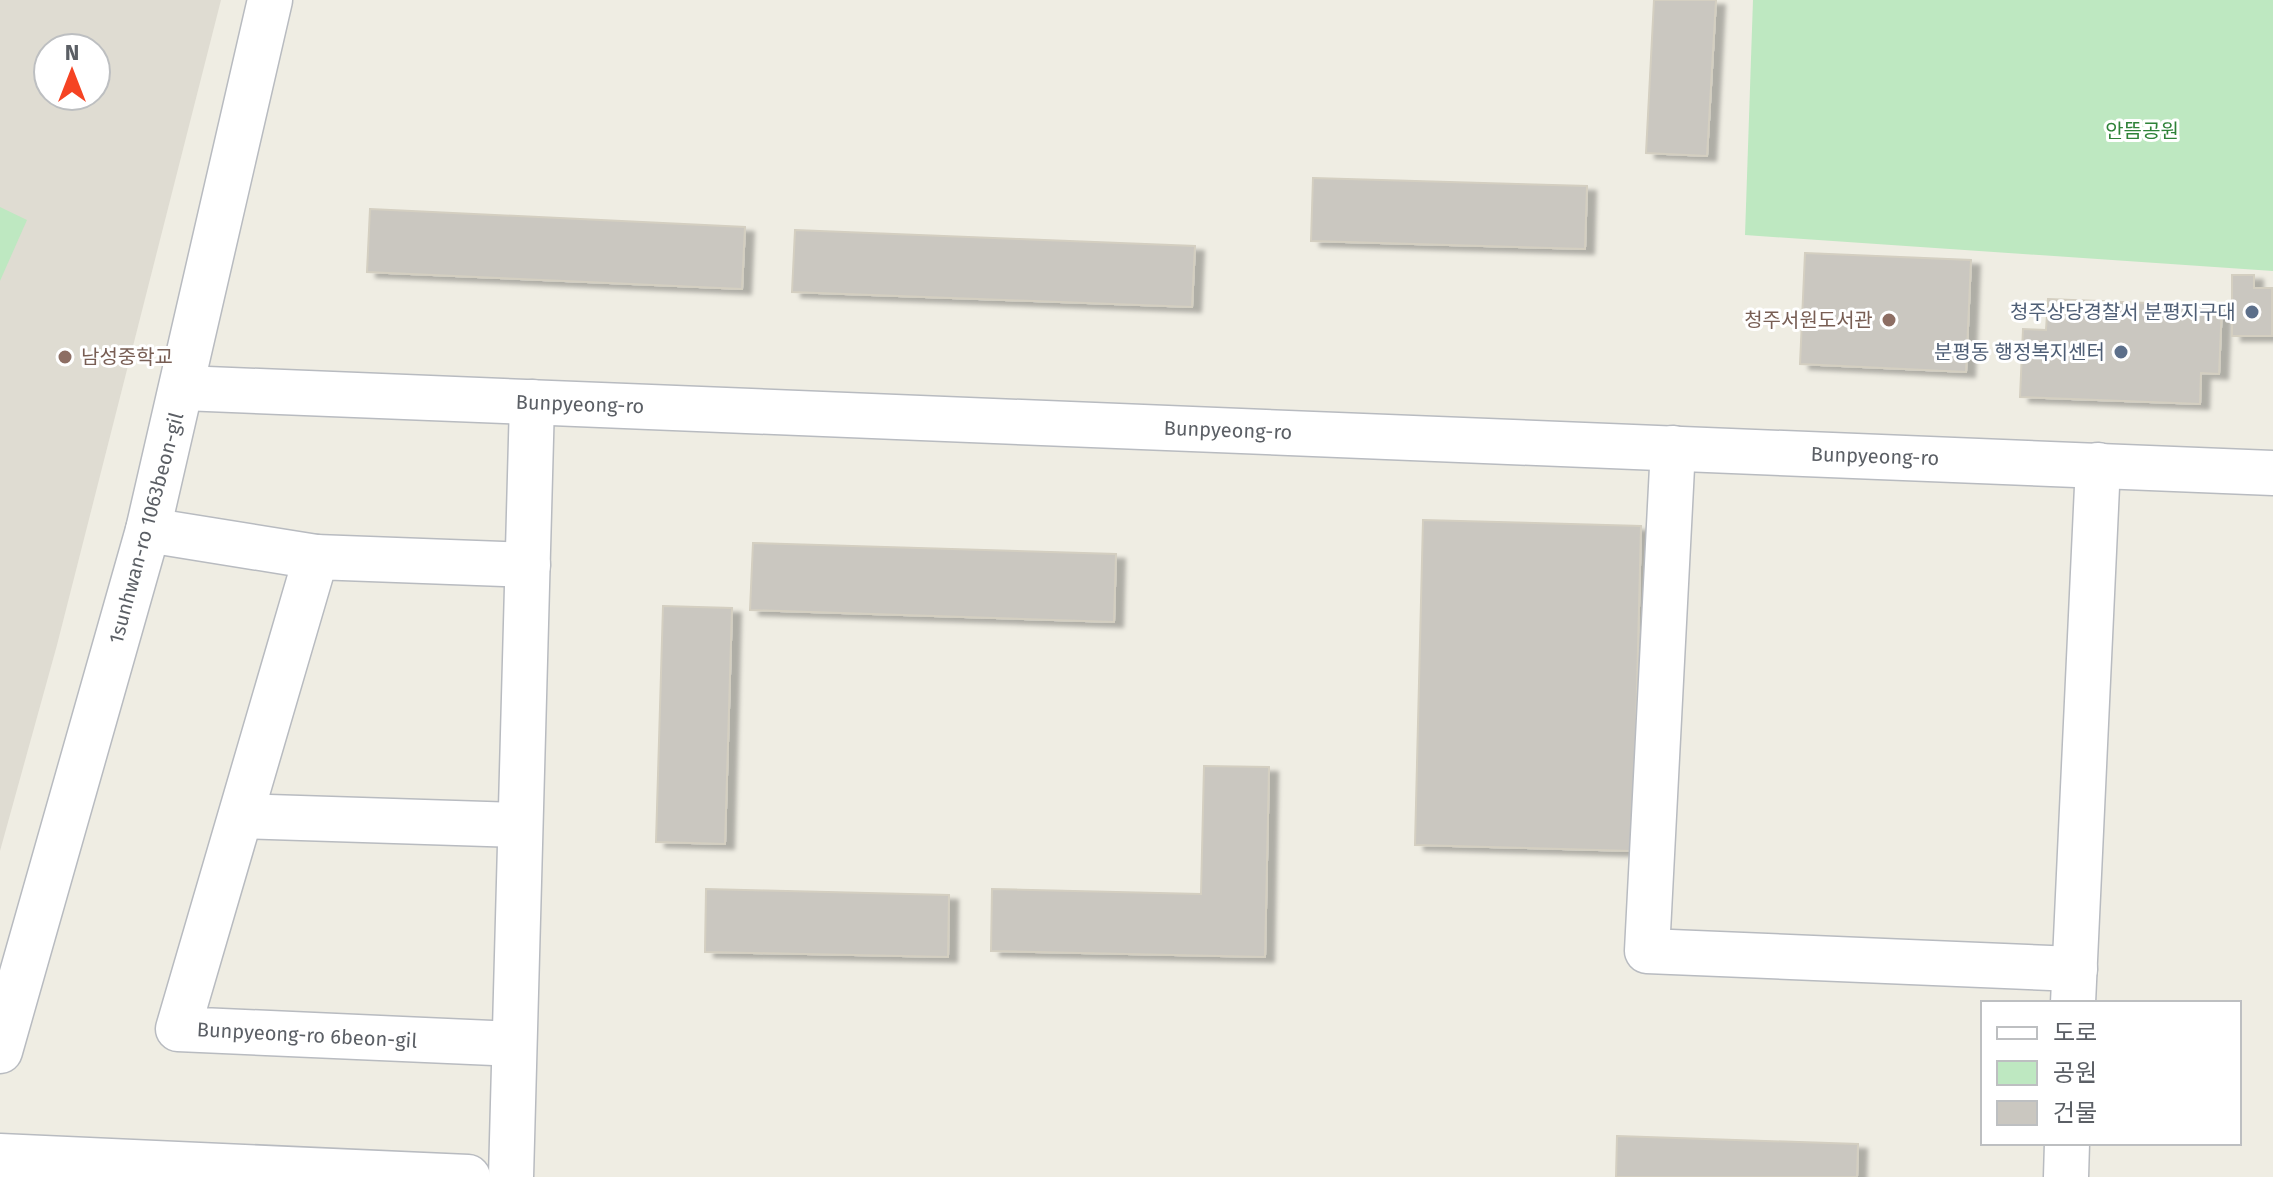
<svg xmlns="http://www.w3.org/2000/svg" width="2273" height="1177" font-family="'Fira Sans','Noto Sans KR',sans-serif">
	<defs>
		<filter id="shadow"><feDropShadow dx="9" dy="5" stdDeviation="2" flood-color="#0004"/></filter>
	</defs>
	<rect width="100%" height="100%" fill="#efede3"/>
	<!-- education -->
	<path fill="#dfdcd2" fill-rule="evenodd" d="M0 0H221L57 645 0 851ZM48 48H96V96H48Z"/>
	<!-- green -->
	<g fill="#bee8c1">
		<polygon points="1753,0 2273,0 2273,271 1745,235"/>
		<polygon points="0,207 27,220 0,281"/>
	</g>
	<!-- building -->
	<g fill="#cac7c0" stroke="#d4cfc1" stroke-width="2" filter="url(#shadow)">
		<polygon points="1654,0 1716,0 1707,156 1646,153"/>
		<polygon points="1313,178 1587,186 1585,249 1311,241"/>
		<polygon points="370,209 745,227 742,289 367,272"/>
		<polygon points="795,230 1195,246 1192,307 792,292"/>
		<polygon points="1805,253 1971,260 1966,372 1800,364"/>
		<polygon points="2232,275 2254,275 2254,288 2272,288 2272,336 2232,336"/>
		<polygon points="2048,299 2222,306 2219,374 2201,373 2200,404 2020,397 2023,329 2046,330"/>
		<polygon points="1423,520 1641,526 1633,851 1415,845"/>
		<polygon points="753,543 1116,554 1114,622 750,610"/>
		<polygon points="663,606 732,608 725,844 656,842"/>
		<polygon points="1204,766 1269,767 1265,957 991,951 992,889 1201,894"/>
		<polygon points="706,889 949,895 948,957 705,952"/>
		<polygon points="1617,1136 1858,1144 1857,1177 1616,1177"/>
	</g>
	<g fill="none" stroke-linecap="round" stroke-linejoin="round">
		<defs>
			<g id="minor">
				<polyline points="183,388 2273,473"/>
				<polyline points="1673,448 1647,951 2075,969"/>
				<polyline points="148,530 316,557"/>
				<polyline points="241,816 520,825"/>
				<polyline points="2073,1003 2098,465"/>
				<polyline points="514,1044 178,1029 316,557 528,565"/>
				<polyline points="0,1051 148,530 270,0"/>
				<polyline points="0,1156 468,1177"/>
				<polyline points="511,1177 532,402"/>
				<polyline points="2066,1177 2067,1143"/>
			</g>
		</defs>
		<!-- minor casing -->
		<use href="#minor" stroke="#b8bbc0" stroke-width="47"/>
		<!-- minor -->
		<use href="#minor" stroke="#fff" stroke-width="44"/>
	</g>
	<!-- markers -->
	<g fill="#5c6f8a" stroke="#fff" stroke-width="3">
		<circle cx="2252" cy="312" r="8"/>
		<circle cx="2121" cy="352" r="8"/>
	</g>
	<g fill="#8d6e63" stroke="#fff" stroke-width="3">
		<circle cx="1889" cy="320" r="8"/>
		<circle cx="65" cy="357" r="8"/>
	</g>
	<g text-anchor="middle" dominant-baseline="central" stroke-width="6" stroke-linejoin="round" paint-order="stroke">
		<!-- park labels -->
		<g font-size="20" fill="#2e8238" stroke="#fff">
			<text x="2142" y="131">안뜸공원</text>
		</g>
		<!-- service labels -->
		<g font-size="20" fill="#4e5e75" stroke="#fff" text-anchor="end">
			<text x="2236" y="312">청주상당경찰서 분평지구대</text>
			<text x="2105" y="352">분평동 행정복지센터</text>
		</g>
		<!-- education labels -->
		<g font-size="20" fill="#785e54" stroke="#fff" text-anchor="end">
			<text x="1873" y="320">청주서원도서관</text>
			<text x="81" y="357" text-anchor="start">남성중학교</text>
		</g>
		<!-- street labels -->
		<g font-size="20" fill="#5b5f65" stroke="#fff">
			<text transform="translate(580 404) rotate(2)">Bunpyeong-ro</text>
			<text transform="translate(1228 430) rotate(2)">Bunpyeong-ro</text>
			<text transform="translate(1875 456) rotate(2)">Bunpyeong-ro</text>
			<text transform="translate(146 528) rotate(-75)">1sunhwan-ro 1063beon-gil</text>
			<text transform="translate(307 1035) rotate(3)">Bunpyeong-ro 6beon-gil</text>
		</g>
	</g>
	<!-- legend -->
	<rect x="1981" y="1001" width="260" height="144" fill="#ffffff" stroke="#bdbfc1" stroke-width="2"/>
	<rect x="1997" y="1027" width="40" height="12" fill="#ffffff" stroke="#bdbfc1" stroke-width="2"/>
	<text x="2053" y="1041" font-size="24" fill="#5b5f65">도로</text>
	<rect x="1997" y="1061" width="40" height="24" fill="#bee8c1" stroke="#bdbfc1" stroke-width="2"/>
	<text x="2053" y="1081" font-size="24" fill="#5b5f65">공원</text>
	<rect x="1997" y="1101" width="40" height="24" fill="#cac7c0" stroke="#bdbfc1" stroke-width="2"/>
	<text x="2053" y="1121" font-size="24" fill="#5b5f65">건물</text>
	<!-- north arrow -->
	<g transform="translate(72 72)"><circle r="38" fill="#ffffff" stroke="#bdbfc1" stroke-width="2"/>
	<path d="M0-6L14 30L0 20L-14 30Z" fill="#f54323"/>
	<text y="-12" font-size="22" font-weight="bold" text-anchor="middle" fill="#5b5f65">N</text>
	</g>
</svg>
